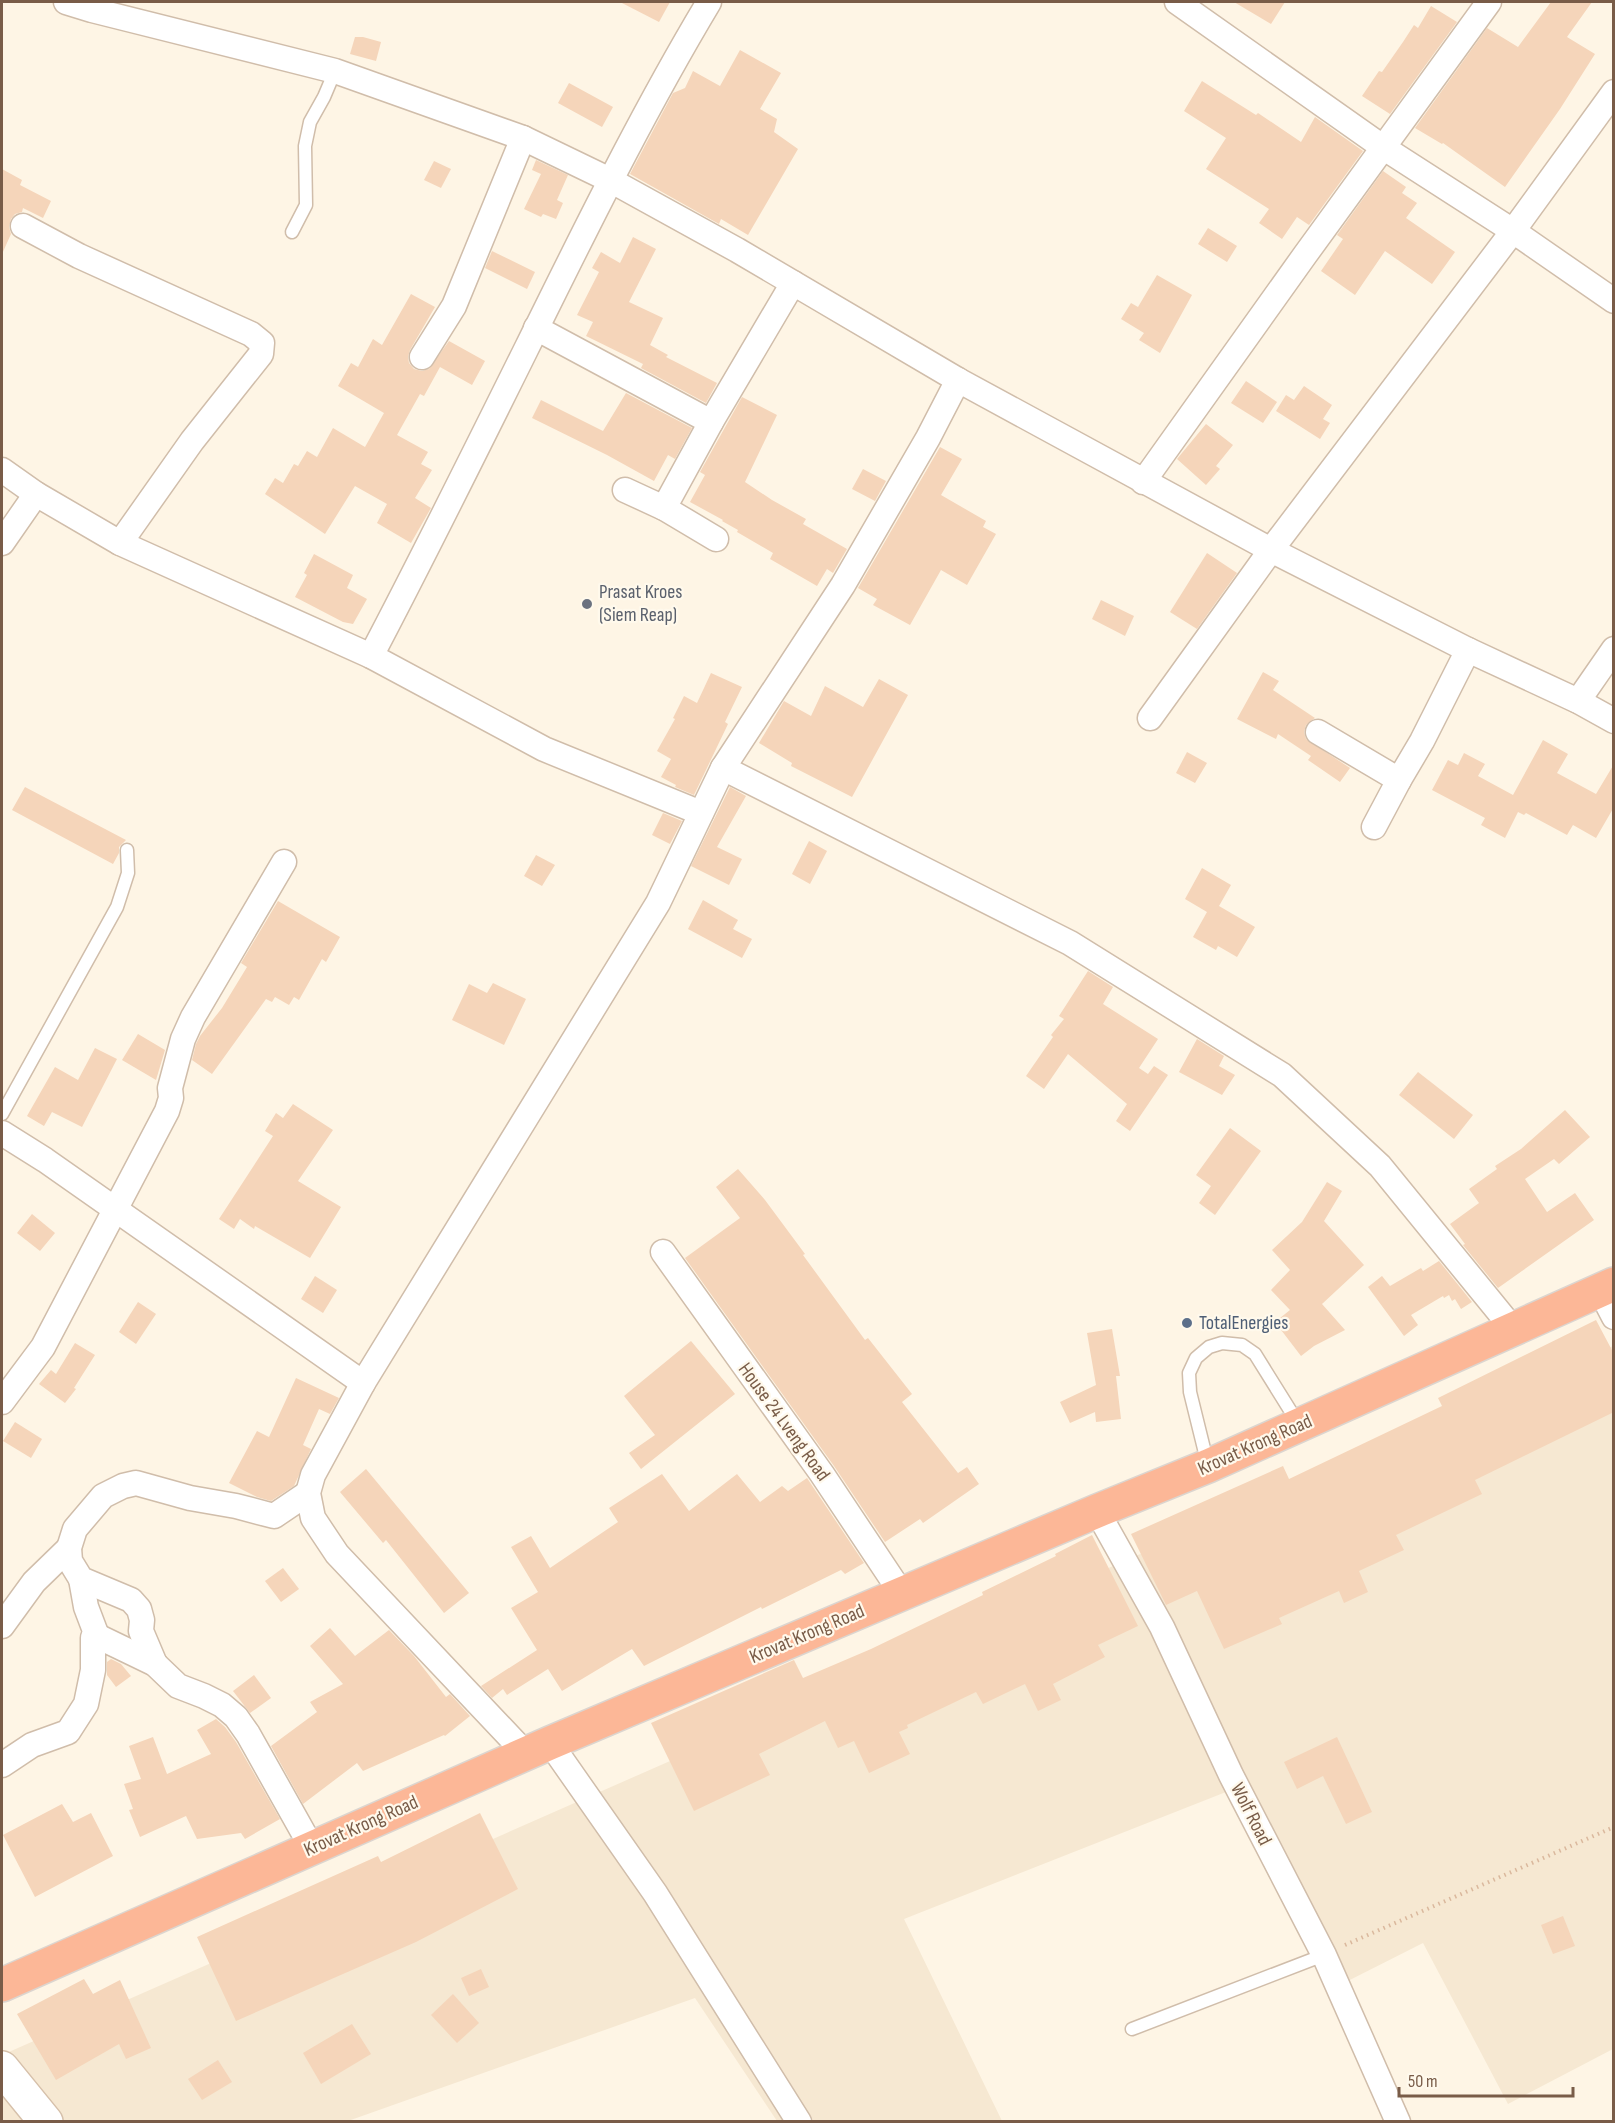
<svg xmlns="http://www.w3.org/2000/svg" width="1615" height="2123" font-family="'Sofia Sans Condensed',sans-serif">
	<rect width="100%" height="100%" fill="#fef5e5"/>
	<!-- residential -->
	<polygon fill="#f6e8d2" points="1613,1346 1613,2049 1508,2104 1423,1943 1330,1990 1226,1792 904,1919 1002,2121 777,2121 695,1998 348,2121 2,2121 2,2055"/>
	<!-- building -->
	<g fill="#f5d5ba">
		<polygon points="620,2 670,2 659,22"/>
		<polygon points="1234,2 1285,2 1271,24"/>
		<polygon points="1551,2 1592,2 1567,37 1595,54 1560,109 1505,187 1443,143 1442,144 1415,128 1487,28 1518,47"/>
		<polygon points="1431,6 1457,22 1390,114 1362,96 1379,71 1382,72 1403,42 1414,25 1418,28"/>
		<polygon points="355,37 363,37 381,42 376,61 350,54"/>
		<polygon points="740,50 781,73 760,109 777,119 774,132 798,149 748,235 721,219 719,224 630,174 673,93 685,88 693,71 720,86"/>
		<polygon points="1202,81 1256,115 1258,113 1301,142 1315,117 1363,151 1309,225 1297,217 1282,239 1259,223 1269,209 1206,169 1226,138 1184,111"/>
		<polygon points="569,83 613,107 602,127 558,103"/>
		<polygon points="536,160 568,175 557,200 563,203 556,219 543,214 541,217 524,209 541,174 532,170"/>
		<polygon points="434,161 451,169 441,188 424,180"/>
		<polygon points="2,169 22,180 20,185 51,201 43,218 23,208 22,212 15,214 11,219 9,227 11,234 2,254"/>
		<polygon points="1383,171 1406,187 1402,193 1417,203 1406,218 1455,252 1432,284 1385,251 1355,295 1321,271 1343,239 1337,235"/>
		<polygon points="1208,228 1237,246 1227,262 1198,244"/>
		<polygon points="633,237 656,249 629,302 663,318 650,345 668,355 666,357 717,383 706,403 641,368 643,364 586,336 593,322 577,315 599,272 592,268 601,252 620,263"/>
		<polygon points="492,251 535,272 527,289 485,268"/>
		<polygon points="1157,275 1192,295 1160,353 1139,340 1144,333 1121,319 1131,303 1138,307"/>
		<polygon points="411,294 435,307 410,350 408,357 409,363 414,369 422,371 429,369 449,341 485,361 472,385 440,367 424,396 420,394 397,435 428,452 421,464 432,470 415,498 431,508 411,543 377,523 387,504 355,486 325,534 265,494 275,478 283,483 294,464 298,466 307,451 317,457 333,428 365,447 384,413 338,386 351,363 358,367 373,339 382,345"/>
		<polygon points="1246,381 1277,402 1263,423 1231,403"/>
		<polygon points="1304,386 1332,405 1323,419 1330,423 1320,439 1276,411 1286,395 1294,400"/>
		<polygon points="626,393 692,428 675,459 668,455 654,481 607,455 532,418 541,400 603,431"/>
		<polygon points="742,397 777,415 745,482 772,500 806,519 803,524 847,549 833,573 827,569 817,586 770,559 773,553 737,532 738,530 722,521 723,520 690,502 705,475 700,472"/>
		<polygon points="1206,424 1233,445 1216,466 1220,469 1206,485 1177,459"/>
		<polygon points="940,447 962,459 941,495 986,521 983,527 996,534 967,585 941,570 910,625 873,605 877,599 858,588"/>
		<polygon points="863,469 886,481 875,501 852,489"/>
		<polygon points="1207,553 1237,573 1197,629 1170,612"/>
		<polygon points="314,554 353,575 347,588 367,599 353,624 343,622 295,597 307,575 304,573"/>
		<polygon points="1101,600 1134,616 1125,636 1092,619"/>
		<polygon points="1263,672 1279,681 1273,690 1315,718 1306,725 1304,732 1306,739 1350,768 1340,782 1308,760 1311,756 1278,734 1276,739 1237,719"/>
		<polygon points="711,673 742,687 725,722 728,724 694,795 675,787 676,785 661,777 671,759 657,751 675,719 673,718 684,696 697,703"/>
		<polygon points="879,679 908,695 852,797 791,766 792,763 759,743 784,701 811,716 825,686 863,707"/>
		<polygon points="1543,740 1568,754 1557,773 1596,794 1614,764 1614,807 1596,838 1573,825 1567,835 1526,813 1524,815 1518,812 1505,838 1481,825 1485,818 1432,790 1448,760 1458,765 1464,753 1485,764 1478,776 1513,795"/>
		<polygon points="1187,752 1207,763 1195,783 1176,773"/>
		<polygon points="25,787 126,840 119,847 119,853 113,864 12,810"/>
		<polygon points="730,787 746,796 717,847 742,859 729,885 691,866"/>
		<polygon points="663,813 682,821 670,844 652,835"/>
		<polygon points="809,841 827,851 810,884 792,874"/>
		<polygon points="536,855 555,865 542,886 524,876"/>
		<polygon points="1202,868 1231,885 1219,906 1255,927 1237,957 1218,946 1216,950 1193,937 1207,912 1185,899"/>
		<polygon points="703,900 738,920 733,929 752,939 742,958 688,929"/>
		<polygon points="278,901 340,937 326,962 322,959 299,1000 294,997 289,1005 275,997 272,1002 266,999 212,1074 192,1060 196,1044 200,1036 222,1008 247,967 241,963"/>
		<polygon points="1088,971 1113,987 1103,1004 1158,1039 1139,1068 1148,1074 1154,1066 1168,1075 1130,1131 1116,1121 1127,1104 1068,1054 1044,1089 1026,1076 1053,1037 1051,1035 1064,1019 1059,1016"/>
		<polygon points="493,983 526,999 504,1045 452,1020 469,984 487,993"/>
		<polygon points="138,1034 165,1050 156,1080 122,1060"/>
		<polygon points="1197,1039 1224,1056 1219,1066 1235,1075 1222,1095 1179,1072"/>
		<polygon points="95,1048 117,1059 82,1127 52,1112 44,1126 27,1116 55,1067 78,1080"/>
		<polygon points="1418,1072 1473,1115 1454,1139 1399,1095"/>
		<polygon points="293,1104 333,1130 298,1181 341,1207 310,1258 255,1226 254,1229 240,1219 234,1229 219,1219 273,1136 265,1131 276,1113 283,1118"/>
		<polygon points="1565,1110 1590,1137 1559,1164 1554,1159 1525,1179 1547,1212 1575,1193 1594,1220 1498,1288 1463,1245 1465,1244 1450,1224 1479,1203 1469,1189 1497,1169 1495,1166 1521,1149"/>
		<polygon points="1230,1128 1261,1151 1215,1215 1199,1203 1211,1186 1196,1175"/>
		<polygon points="738,1169 765,1200 805,1254 803,1255 865,1340 868,1338 912,1394 902,1402 958,1473 967,1467 979,1484 923,1523 920,1519 885,1542 834,1466 685,1258 740,1218 716,1187"/>
		<polygon points="1327,1182 1342,1191 1324,1221 1364,1265 1322,1304 1345,1330 1314,1346 1301,1356 1275,1322 1290,1310 1271,1290 1290,1270 1272,1250 1302,1222"/>
		<polygon points="32,1214 55,1233 40,1251 17,1233"/>
		<polygon points="1439,1261 1472,1302 1461,1309 1455,1299 1452,1301 1449,1295 1444,1298 1443,1296 1411,1315 1418,1325 1404,1336 1368,1287 1382,1276 1390,1286 1421,1268 1423,1271"/>
		<polygon points="315,1276 337,1290 323,1313 301,1299"/>
		<polygon points="138,1302 156,1314 136,1344 119,1332"/>
		<polygon points="1596,1320 1614,1354 1614,1412 1475,1480 1482,1494 1396,1535 1404,1550 1359,1571 1368,1592 1344,1603 1339,1591 1279,1618 1282,1624 1224,1649 1197,1591 1166,1605 1131,1534 1283,1466 1289,1479 1442,1406 1438,1398"/>
		<polygon points="1112,1329 1120,1376 1116,1376 1121,1419 1096,1422 1095,1412 1070,1423 1060,1402 1096,1385 1087,1333"/>
		<polygon points="691,1341 735,1394 641,1469 629,1453 655,1435 624,1396"/>
		<polygon points="75,1343 95,1355 74,1388 76,1389 65,1403 39,1384 51,1370 56,1374"/>
		<polygon points="296,1378 339,1398 330,1414 319,1409 303,1445 311,1449 294,1486 271,1501 257,1497 229,1483 257,1431 269,1437"/>
		<polygon points="15,1422 42,1439 31,1458 3,1441"/>
		<polygon points="366,1469 469,1593 444,1613 386,1540 383,1543 340,1492"/>
		<polygon points="662,1474 689,1511 737,1474 760,1502 782,1486 788,1491 807,1478 864,1563 845,1574 841,1570 762,1609 761,1607 644,1666 632,1649 562,1691 548,1669 507,1695 503,1689 492,1698 481,1686 537,1650 511,1608 538,1592 511,1547 531,1536 550,1568 618,1522 609,1508"/>
		<polygon points="1092,1535 1138,1626 1098,1645 1105,1657 1053,1684 1061,1700 1038,1711 1025,1684 983,1704 976,1692 907,1725 908,1728 899,1732 910,1754 869,1773 854,1741 838,1748 825,1721 759,1754 770,1775 694,1811 651,1723 794,1660 803,1678 871,1649 983,1595 982,1592 1056,1556 1055,1554"/>
		<polygon points="283,1568 299,1589 281,1602 265,1581"/>
		<polygon points="330,1628 355,1656 389,1630 414,1656 446,1697 450,1694 470,1716 445,1736 444,1735 363,1771 357,1763 303,1804 271,1746 317,1712 310,1702 343,1684 310,1646"/>
		<polygon points="111,1659 121,1664 131,1676 116,1687 107,1675 107,1662"/>
		<polygon points="254,1675 271,1698 250,1713 233,1691"/>
		<polygon points="216,1719 225,1727 236,1742 280,1819 245,1839 241,1833 197,1839 186,1816 140,1837 129,1810 133,1809 124,1784 141,1779 129,1746 153,1737 167,1774 211,1754 197,1730"/>
		<polygon points="1337,1737 1372,1812 1346,1824 1323,1776 1297,1789 1284,1762"/>
		<polygon points="62,1804 73,1822 91,1813 113,1856 35,1897 3,1835"/>
		<polygon points="480,1813 518,1889 416,1942 236,2021 197,1937 378,1856 381,1862"/>
		<polygon points="1563,1916 1575,1946 1553,1954 1541,1925"/>
		<polygon points="481,1969 489,1987 469,1996 461,1978"/>
		<polygon points="84,1979 93,1994 120,1980 151,2048 126,2059 119,2044 56,2080 17,2014"/>
		<polygon points="453,1994 479,2023 457,2043 431,2015"/>
		<polygon points="352,2024 371,2054 321,2084 303,2053"/>
		<polygon points="218,2060 232,2082 202,2100 188,2079"/>
	</g>
	<g fill="none" stroke-linecap="round" stroke-linejoin="round">
		<defs>
			<g id="lane">
				<polyline points="292,232 306,205 305,146 310,122 324,97 335,71"/>
				<polyline points="2,1114 117,907 128,873 127,850"/>
				<polyline points="1208,1465 1190,1392 1189,1373 1196,1358 1209,1347 1222,1343 1242,1345 1255,1354 1298,1423"/>
				<polyline points="1132,2029 1324,1955"/>
			</g>
			<g id="street">
				<polyline points="66,2 92,10 335,71 523,138 610,180 737,250 958,380 1271,550 1468,650 1578,701 1614,721"/>
				<polyline points="1177,2 1384,148 1513,231 1614,301"/>
				<polyline points="23,226 79,256 251,334 262,343 261,354 192,441 120,543"/>
				<polyline points="536,328 711,422 793,283"/>
				<polyline points="422,357 454,306 523,138"/>
				<polyline points="2,470 36,494 120,543 371,656 544,749 701,813"/>
				<polyline points="1143,482 1305,255 1489,2"/>
				<polyline points="625,490 664,508 716,539"/>
				<polyline points="664,508 711,422"/>
				<polyline points="2,543 36,494"/>
				<path d="M371 656C431 542 488 426 545 311 597 206 649 102 709 2"/>
				<polyline points="1578,701 1614,649"/>
				<polyline points="1150,718 1271,550 1513,231 1614,92"/>
				<polyline points="1318,732 1399,780 1422,741 1468,650"/>
				<polyline points="723,768 1070,943 1282,1075 1380,1166 1513,1329"/>
				<polyline points="1374,827 1399,780"/>
				<polyline points="2,1133 45,1160 363,1383"/>
				<polyline points="663,1252 822,1474 902,1594"/>
				<polyline points="1600,1290 1614,1317"/>
				<polyline points="2,1402 43,1347 167,1111 171,1098 170,1088 183,1039 193,1017 284,862"/>
				<polyline points="1097,1511 1162,1627 1231,1775 1324,1955 1398,2122"/>
				<polyline points="81,1579 86,1607 97,1636"/>
				<polyline points="2,1626 34,1582 69,1548"/>
				<polyline points="155,1664 141,1631 142,1620 139,1609 131,1600 81,1579 70,1561 69,1548 75,1529 103,1496 123,1486 136,1483 190,1498 236,1506 274,1516 308,1493"/>
				<polyline points="550,1743 655,1893 799,2122"/>
				<polyline points="525,1753 337,1554 313,1518 308,1493 313,1475 363,1383 658,903 723,768 843,585 928,438 958,380"/>
				<polyline points="2,1765 32,1745 68,1732 86,1704 93,1670 93,1638 97,1636 155,1664 178,1686 204,1696 222,1705 236,1717 248,1734 312,1848"/>
			</g>
			<polyline id="secondary" points="2,2068 46,2122"/>
			<polyline id="highway" points="2,1985 550,1743 1097,1511 1208,1466 1614,1284"/>
		</defs>
		<!-- lane casing -->
		<use href="#lane" stroke="#d0bdaa" stroke-width="15"/>
		<!-- street casing -->
		<use href="#street" stroke="#d0bdaa" stroke-width="27"/>
		<!-- secondary casing -->
		<use href="#secondary" stroke="#d6c0aa" stroke-width="36"/>
		<!-- highway casing -->
		<use href="#highway" stroke="#dcd5cf" stroke-width="36"/>
		<!-- path -->
		<polyline stroke="#dab89d" stroke-width="4" stroke-dasharray="1.5 4.5" stroke-linecap="butt" points="1345,1945 1614,1827"/>
		<!-- lane -->
		<use href="#lane" stroke="#fff" stroke-width="12"/>
		<!-- street -->
		<use href="#street" stroke="#fff" stroke-width="24"/>
		<!-- secondary -->
		<use href="#secondary" stroke="#fff" stroke-width="33"/>
		<!-- highway -->
		<use href="#highway" stroke="#fcb797" stroke-width="33"/>
	</g>
	<!-- markers -->
	<circle fill="#6b7280" stroke="#fff9ec" stroke-width="2" cx="587" cy="604" r="6"/>
	<circle fill="#5c6f8a" stroke="#fff9ec" stroke-width="2" cx="1187" cy="1323" r="6"/>
	<g text-anchor="middle" dominant-baseline="central" stroke-width="4.5" stroke-linejoin="round" paint-order="stroke">
		<!-- worship labels -->
		<g font-size="20" fill="#5b616d" stroke="#fff9ec" text-anchor="start">
			<text x="599" y="592">Prasat Kroes<tspan x="599" dy="23">(Siem Reap)</tspan></text>
		</g>
		<!-- service labels -->
		<g font-size="20" fill="#4e5e75" stroke="#fff9ec" text-anchor="start">
			<text x="1199" y="1323">TotalEnergies</text>
		</g>
		<!-- street labels -->
		<g font-size="20" fill="#795c48" stroke="#fff9ec">
			<text transform="translate(784 1422) rotate(54)">House 24 Lveng Road</text>
			<text transform="translate(1255 1445) rotate(-24)">Krovat Krong Road</text>
			<text transform="translate(807 1634) rotate(-23)">Krovat Krong Road</text>
			<text transform="translate(1251 1814) rotate(63)">Wolf Road</text>
			<text transform="translate(361 1826) rotate(-24)">Krovat Krong Road</text>
		</g>
	</g>
	<!-- border -->
	<rect width="1615" height="2123" fill="none" stroke="#795c48" stroke-width="6"/>
	<!-- scale -->
	<path d="M1399 2087v9h174v-9" fill="none" stroke="#795c48" stroke-width="3"/>
	<text x="1408" y="2087" font-size="18" fill="#795c48" stroke="#fff9ec" stroke-width="4.5" paint-order="stroke">50 m</text>
</svg>
